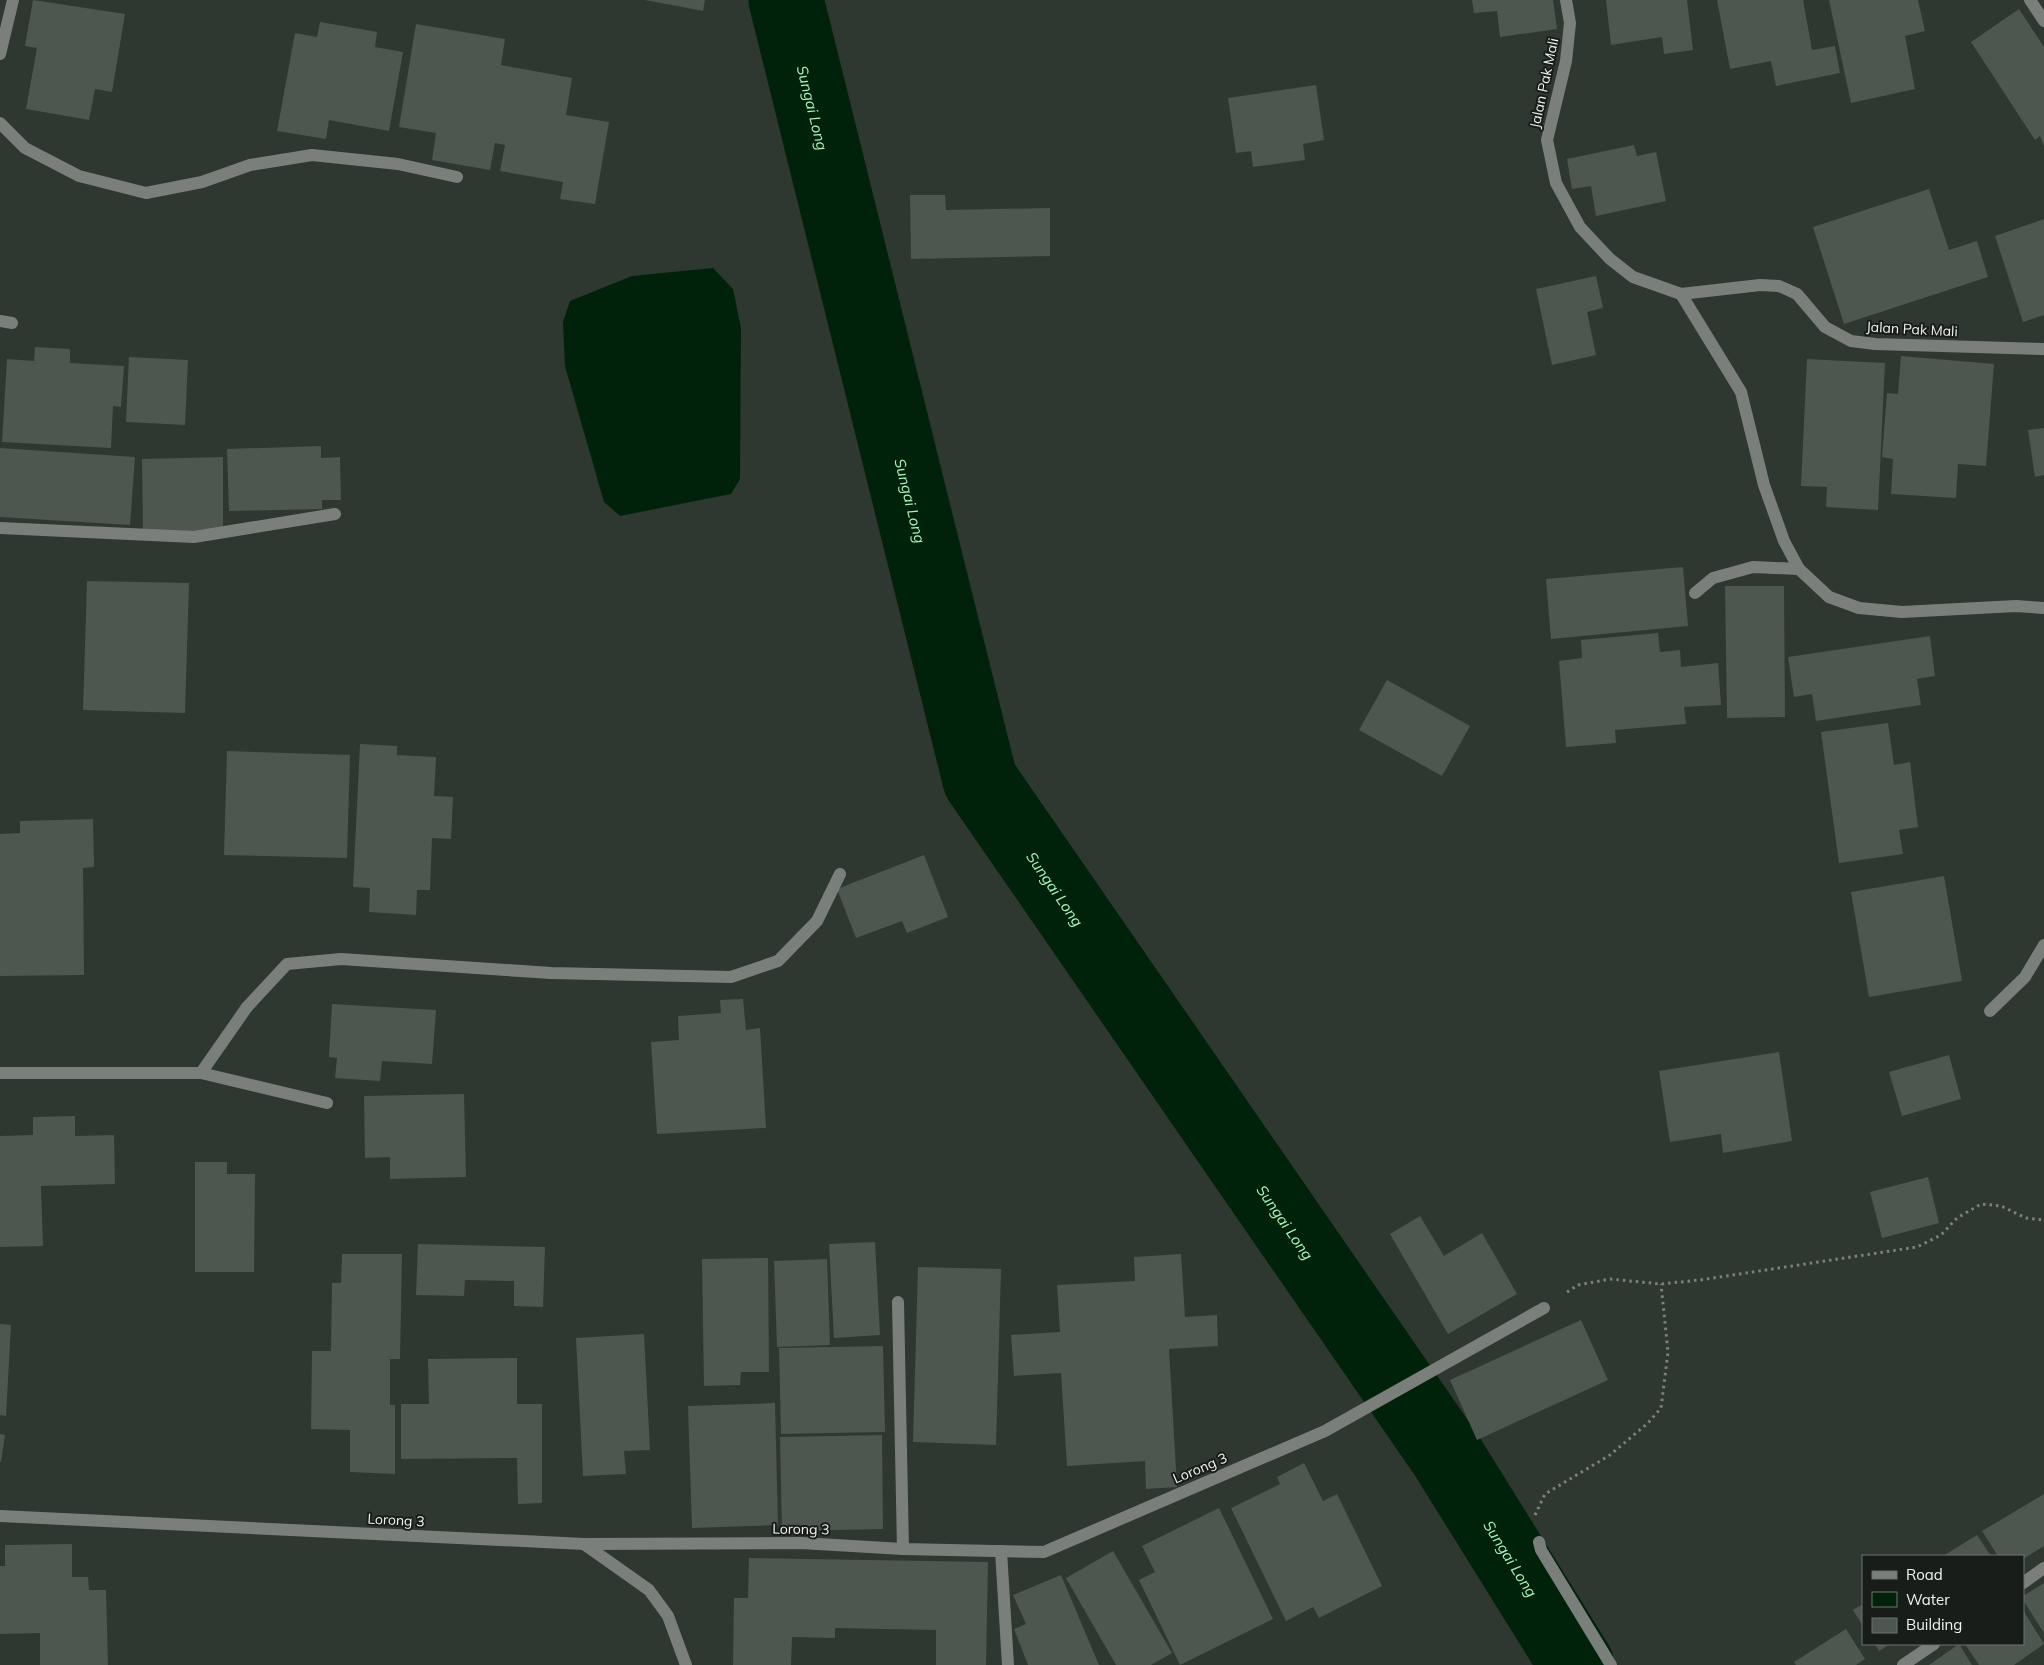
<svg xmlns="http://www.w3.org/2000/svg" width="2044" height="1665" font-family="Mulish,sans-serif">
	<rect width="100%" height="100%" fill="#2f3731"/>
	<!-- water -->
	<polygon fill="#00220b" points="713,268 733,289 741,328 740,479 731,494 620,516 604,502 565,366 563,322 570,301 632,276"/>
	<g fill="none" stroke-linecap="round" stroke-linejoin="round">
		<!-- river -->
		<path stroke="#00220b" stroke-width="75" id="s1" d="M786 0 980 780 1447 1456 1577 1665"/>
	</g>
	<!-- building -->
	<g fill="#4d564f">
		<polygon points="33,0 125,14 112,92 95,89 89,120 26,109 37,48 25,46"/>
		<polygon points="645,0 705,0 703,11"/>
		<polygon points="1472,0 1553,0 1557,29 1500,37 1497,11 1474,13"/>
		<polygon points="1606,0 1687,0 1693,50 1664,54 1662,37 1611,45"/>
		<polygon points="1717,0 1803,0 1812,50 1835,46 1840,73 1776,86 1771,61 1730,69"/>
		<polygon points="1829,0 1918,0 1925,31 1905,36 1915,89 1851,103"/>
		<polygon points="2019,9 2044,47 2044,146 2040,136 2035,140 1971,42"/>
		<polygon points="320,22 377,32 375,47 403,52 389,131 329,120 326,139 277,131 295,33 317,37"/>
		<polygon points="416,24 505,39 501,65 572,78 566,115 609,122 595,204 560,199 563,182 500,171 505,145 495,143 490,170 432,160 436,133 399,127"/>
		<polygon points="1316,85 1324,140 1303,144 1305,160 1253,167 1251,151 1236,153 1228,98"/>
		<polygon points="1634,145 1637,156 1656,152 1666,201 1596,216 1591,186 1572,189 1567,159"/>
		<polygon points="1929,189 1949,250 1977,241 1988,277 1844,324 1813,227"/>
		<polygon points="910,195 945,195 946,210 1050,208 1050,256 911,259"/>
		<polygon points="2044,219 2044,315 2023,322 1995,236"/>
		<polygon points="1596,276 1603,308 1587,312 1596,355 1552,365 1536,289"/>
		<polygon points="35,347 70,349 70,363 124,366 121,407 113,406 111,448 2,442 7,359 34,361"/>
		<polygon points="1901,356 1994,364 1986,466 1958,464 1956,498 1891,494 1893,459 1882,457 1887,393 1898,394"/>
		<polygon points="129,357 188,360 185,425 126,422"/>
		<polygon points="1807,359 1885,363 1878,510 1826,507 1827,487 1801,486"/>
		<polygon points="2044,428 2044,475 2035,477 2028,430"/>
		<polygon points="321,446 321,458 340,457 341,500 322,500 322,509 229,511 227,449"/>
		<polygon points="0,448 135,457 130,525 0,517"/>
		<polygon points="223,457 223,531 143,533 142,459"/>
		<polygon points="1683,567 1688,626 1551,639 1546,579"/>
		<polygon points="87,581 189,583 185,713 83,710"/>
		<polygon points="1725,586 1784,586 1785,717 1727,718"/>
		<polygon points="1658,633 1660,652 1680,650 1681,667 1718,663 1721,705 1684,707 1686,724 1615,730 1616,743 1566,747 1559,661 1582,658 1581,640"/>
		<polygon points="1930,636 1935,676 1917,679 1921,705 1816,721 1812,694 1794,697 1788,657"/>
		<polygon points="1387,680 1470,726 1442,776 1359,730"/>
		<polygon points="1888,723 1894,765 1910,762 1918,827 1899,830 1903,854 1839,863 1821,732"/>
		<polygon points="360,744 397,746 397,755 436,757 434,796 453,797 451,839 432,838 430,890 417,890 416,915 369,912 370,888 353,887"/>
		<polygon points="227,751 350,755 347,858 224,855"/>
		<polygon points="93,819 94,867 83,868 84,975 0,976 0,834 20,833 20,821"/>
		<polygon points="924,855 948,917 907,933 902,921 856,938 837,889"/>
		<polygon points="1944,876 1962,981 1869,997 1851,892"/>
		<polygon points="743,999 746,1030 760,1028 766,1128 657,1134 651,1042 679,1040 678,1016 721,1013 720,1000"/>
		<polygon points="332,1004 436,1010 432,1064 382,1061 380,1081 335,1078 337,1058 329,1057"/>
		<polygon points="1779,1052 1792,1141 1723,1153 1721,1134 1670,1142 1659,1071"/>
		<polygon points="1949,1055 1961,1099 1902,1116 1889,1072"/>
		<polygon points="464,1094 466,1177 390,1179 390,1157 365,1158 364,1096"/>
		<polygon points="75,1116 75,1136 114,1135 115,1184 41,1186 43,1246 0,1247 0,1136 33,1135 33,1117"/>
		<polygon points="195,1162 227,1162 227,1174 255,1174 254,1272 195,1272"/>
		<polygon points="1928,1177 1939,1223 1882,1238 1870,1192"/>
		<polygon points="1420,1216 1444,1256 1482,1233 1517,1294 1448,1334 1390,1234"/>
		<polygon points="875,1242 880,1335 834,1338 829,1244"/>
		<polygon points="418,1244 545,1247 543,1307 514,1306 514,1281 465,1280 464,1296 416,1295"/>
		<polygon points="342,1254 402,1254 400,1359 390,1359 390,1405 395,1405 395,1474 350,1472 350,1430 311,1429 312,1351 331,1351 332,1283 341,1283"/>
		<polygon points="1181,1254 1185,1317 1217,1315 1218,1346 1169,1349 1177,1487 1146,1489 1145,1461 1067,1466 1061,1373 1014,1376 1011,1335 1060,1332 1057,1285 1135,1281 1134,1257"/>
		<polygon points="768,1258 769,1372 741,1372 740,1385 704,1386 702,1259"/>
		<polygon points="827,1259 830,1345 777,1347 774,1261"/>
		<polygon points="918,1267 1001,1269 996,1445 913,1442"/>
		<polygon points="1581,1320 1608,1380 1477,1440 1450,1380"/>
		<polygon points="0,1324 11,1325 6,1416 0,1415"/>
		<polygon points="644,1334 650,1450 624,1451 626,1474 583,1476 576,1338"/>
		<polygon points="883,1346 885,1432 781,1434 779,1348"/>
		<polygon points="517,1358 517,1404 542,1404 542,1503 518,1504 517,1458 401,1459 401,1404 429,1404 428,1359"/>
		<polygon points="775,1403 778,1525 692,1528 688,1406"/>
		<polygon points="0,1434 5,1435 1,1462 0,1462"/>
		<polygon points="882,1435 883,1529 782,1531 780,1437"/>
		<polygon points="1304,1463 1323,1501 1337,1494 1382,1586 1319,1618 1313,1607 1286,1621 1231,1508 1280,1484 1277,1477"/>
		<polygon points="2044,1494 2044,1546 2023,1559 2023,1556 1998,1556 1982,1531"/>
		<polygon points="1219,1508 1273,1619 1180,1665 1139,1580 1155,1572 1142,1546"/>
		<polygon points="1977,1535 1991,1556 1943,1556"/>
		<polygon points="72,1544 72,1577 88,1577 89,1590 106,1590 108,1665 40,1665 40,1633 0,1634 0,1566 5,1566 5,1545"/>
		<polygon points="1113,1551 1172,1653 1151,1665 1116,1665 1066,1578"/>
		<polygon points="749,1558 988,1562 986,1665 936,1665 936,1630 835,1628 835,1638 792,1637 791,1665 733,1665 734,1598 748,1598"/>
		<polygon points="1061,1575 1099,1665 1028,1665 1014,1629 1026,1624 1013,1595"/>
		<polygon points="2044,1583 2044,1633 2023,1600 2023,1596"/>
		<polygon points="1863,1604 1863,1626 1853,1610"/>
		<polygon points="2023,1610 2044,1644 2014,1665 1979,1665 1965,1644 2023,1644"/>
		<polygon points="1846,1629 1865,1659 1856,1665 1796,1665 1794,1662"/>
		<polygon points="1875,1644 1890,1644 1879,1651"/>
		<polygon points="1959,1644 1972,1665 1929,1665"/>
	</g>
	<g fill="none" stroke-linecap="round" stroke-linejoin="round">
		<!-- path -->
		<g stroke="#7b827d" stroke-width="3" stroke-dasharray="2.5 4" stroke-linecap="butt">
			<polyline points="1567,1292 1578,1285 1610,1279 1661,1284 1700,1280 1917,1247 1941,1235 1957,1218 1981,1204 2001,1206 2026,1218 2044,1220"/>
			<polyline points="1535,1515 1545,1494 1610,1455 1648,1423 1661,1408 1668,1352 1661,1284"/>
		</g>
		<!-- minor -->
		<g stroke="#7b7f7b" stroke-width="12">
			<polyline points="1566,0 1570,23 1566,61 1547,140 1556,183 1580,227 1610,259 1633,277 1681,294 1760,285 1779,286 1797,294 1825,327 1851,341 1875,344 2044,349"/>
			<polyline points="2030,0 2044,21"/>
			<polyline points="0,54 13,0"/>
			<polyline points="0,123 25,148 79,176 146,193 202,182 250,165 312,155 398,164 457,177"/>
			<polyline points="1681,294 1741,392 1764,485 1784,541 1799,569"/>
			<polyline points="0,321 12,323"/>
			<polyline points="0,528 194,537 335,514"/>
			<polyline points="1695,593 1713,578 1753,567 1799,569 1829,597 1859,608 1902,612 2016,606 2044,608"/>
			<polyline points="1990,1011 2025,977 2044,945"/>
			<polyline points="0,1073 201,1073 327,1103"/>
			<polyline points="201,1073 247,1007 287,964 341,959 551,973 731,977 778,961 817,921 840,874"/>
			<polyline points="898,1302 903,1549"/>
			<polyline points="0,1516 584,1544 801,1543 903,1549 1044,1552 1325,1431 1544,1308"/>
			<polyline points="1539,1542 1541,1550 1611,1665"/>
			<polyline points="584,1544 649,1590 668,1616 686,1665"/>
			<polyline points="1001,1551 1008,1665"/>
			<polyline points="2023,1583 2044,1568"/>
			<polyline points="1903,1665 1934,1644"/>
		</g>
	</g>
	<g text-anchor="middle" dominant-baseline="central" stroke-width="4" stroke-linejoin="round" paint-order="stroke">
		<!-- street labels -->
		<g font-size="14" fill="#eff4f0" stroke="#191d1a">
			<text transform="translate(1544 83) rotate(-78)">Jalan Pak Mali</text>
			<text transform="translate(1912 329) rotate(3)">Jalan Pak Mali</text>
			<text transform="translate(1200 1468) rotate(-23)">Lorong 3</text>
			<text transform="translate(396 1520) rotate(3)">Lorong 3</text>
			<text transform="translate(801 1529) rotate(1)">Lorong 3</text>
		</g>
		<!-- water labels -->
		<g font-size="15" font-style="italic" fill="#aaf4bc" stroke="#191d1a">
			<text stroke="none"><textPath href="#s1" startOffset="111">Sungai Long</textPath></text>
			<text stroke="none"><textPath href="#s1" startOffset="516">Sungai Long</textPath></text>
			<text stroke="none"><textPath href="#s1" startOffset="936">Sungai Long</textPath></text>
			<text stroke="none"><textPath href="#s1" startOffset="1341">Sungai Long</textPath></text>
			<text stroke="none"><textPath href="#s1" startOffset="1746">Sungai Long</textPath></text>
		</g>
	</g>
	<!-- legend -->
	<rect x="1862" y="1555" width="162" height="90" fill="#191d1a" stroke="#6f7370"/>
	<rect x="1872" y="1571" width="25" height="8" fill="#7b7f7b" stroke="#6f7370"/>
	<text x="1906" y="1580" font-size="15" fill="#eff4f0">Road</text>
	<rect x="1872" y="1592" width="25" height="15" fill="#00220b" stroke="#6f7370"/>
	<text x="1906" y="1605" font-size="15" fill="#eff4f0">Water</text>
	<rect x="1872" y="1618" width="25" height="15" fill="#4d564f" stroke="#6f7370"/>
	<text x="1906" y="1630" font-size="15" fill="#eff4f0">Building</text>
</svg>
